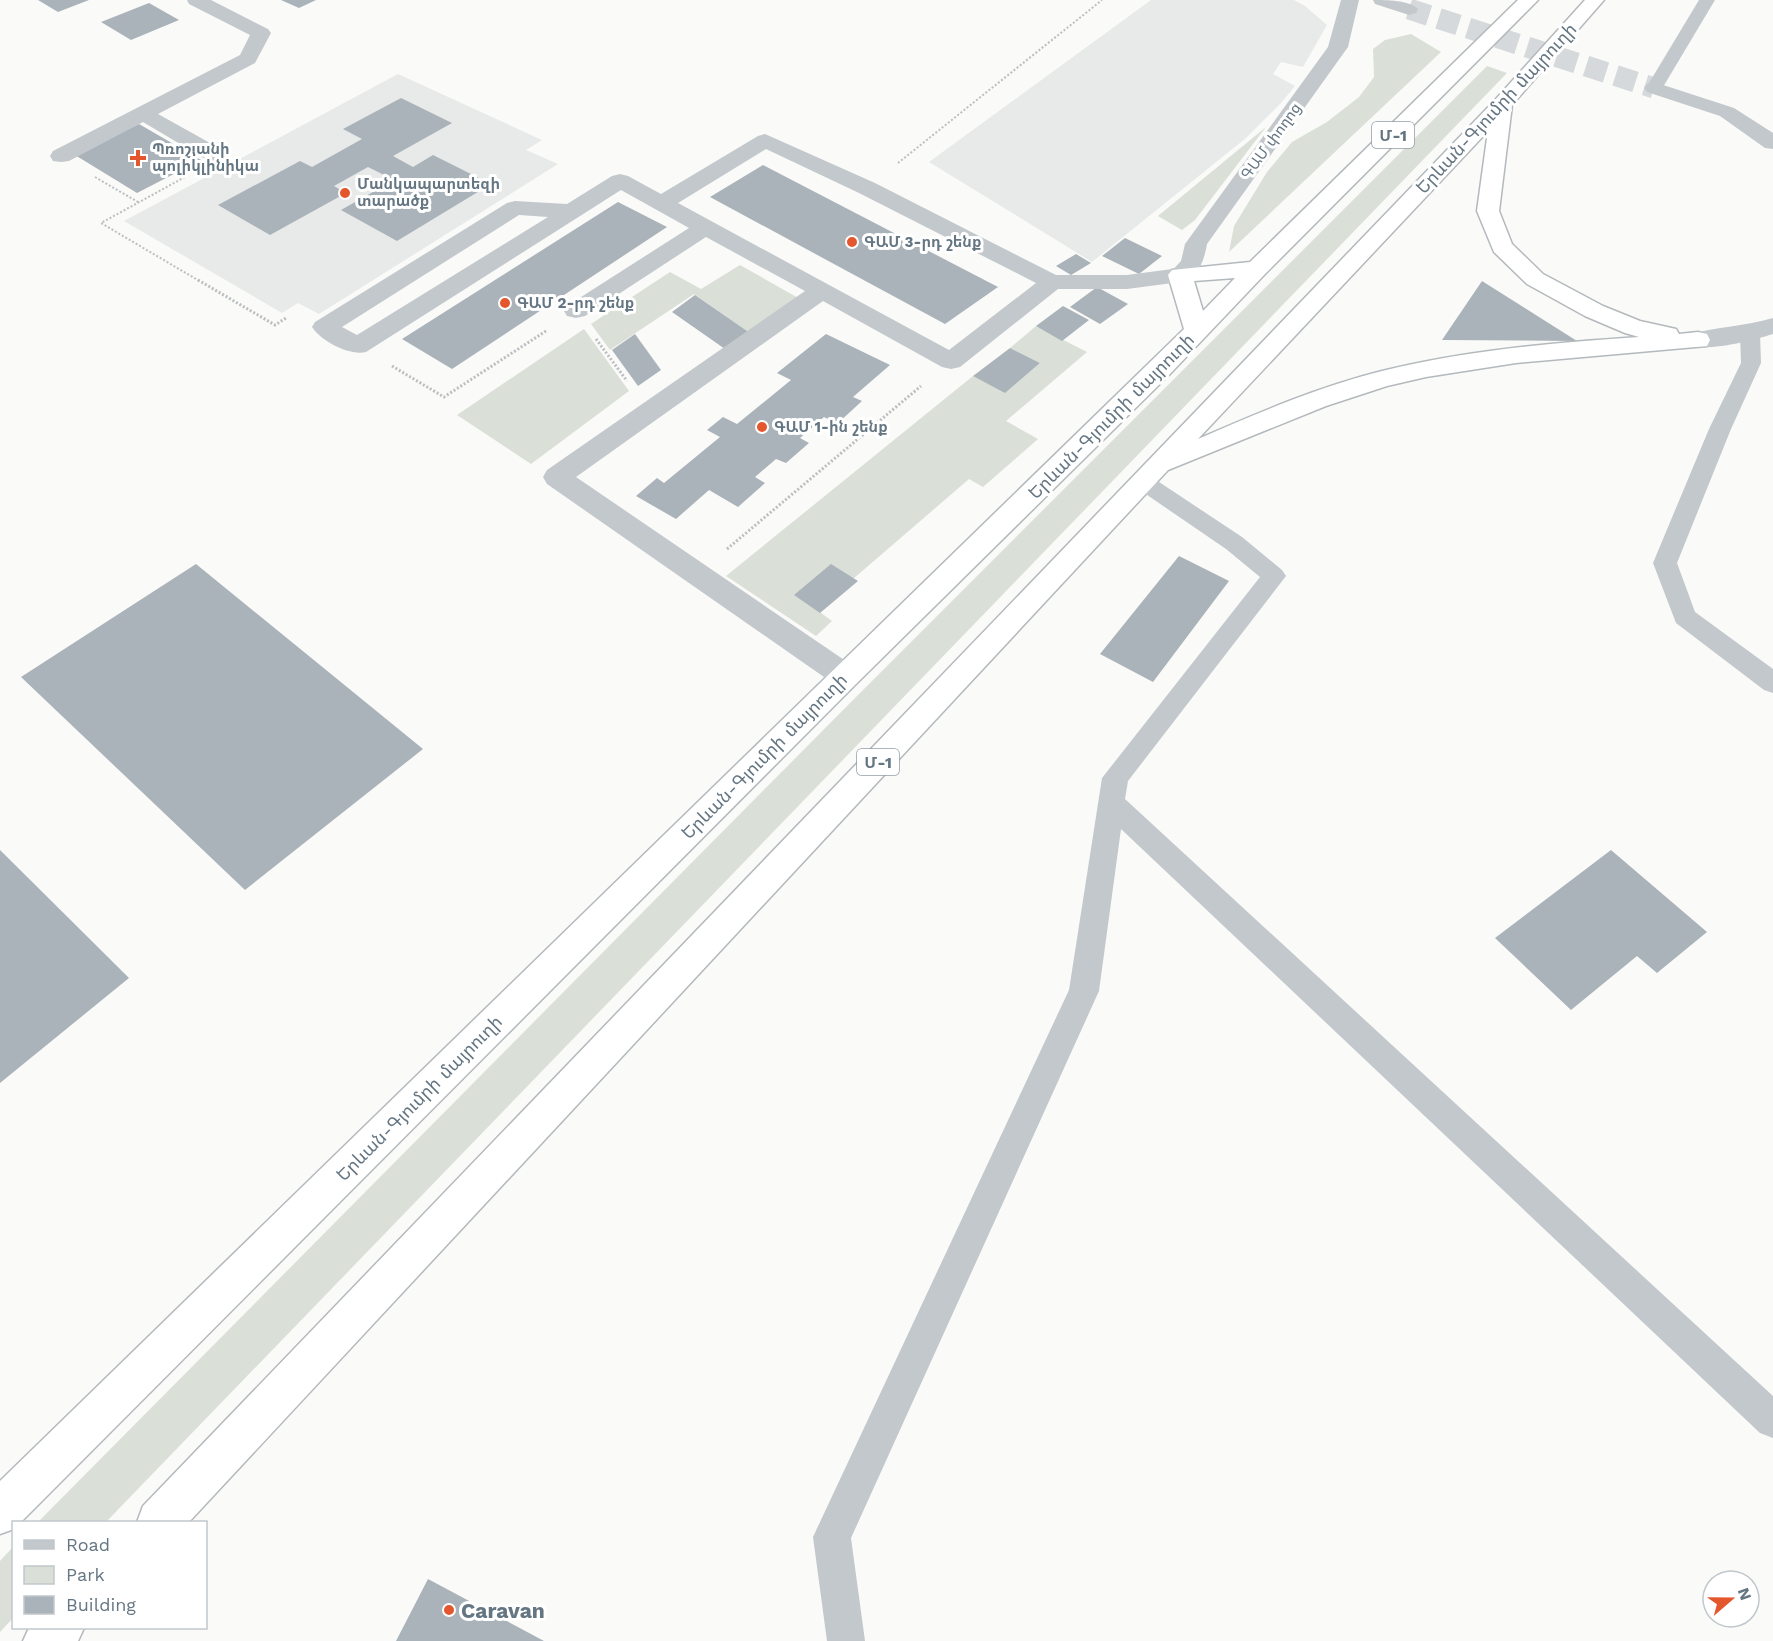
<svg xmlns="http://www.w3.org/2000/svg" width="1773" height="1641" font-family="'Work Sans','Noto Sans Armenian',sans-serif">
	<rect width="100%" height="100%" fill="#fafaf8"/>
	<!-- built -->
	<g fill="#e8e9e9">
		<polygon points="1151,0 1294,0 1305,6 1327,25 1303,67 1281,62 1273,74 1295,86 1281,103 1246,138 1092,262 929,162"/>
		<polygon points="398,74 542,140 526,150 558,164 319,314 298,303 282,313 124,221"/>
	</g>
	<!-- green -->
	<g fill="#dadfd7">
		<polygon points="1411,34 1441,52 1229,252 1234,226 1267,172 1292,142 1327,122 1359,97 1374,77 1373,49 1385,40"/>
		<polygon points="1487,66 1507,73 106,1522 38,1522 859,694"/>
		<polygon points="1266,127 1195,220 1182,230 1158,216"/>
		<polygon points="740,265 800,299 750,333 694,294 610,350 591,324 670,272 701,289"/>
		<polygon points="1036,326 1087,352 1006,421 1038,439 983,487 969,479 817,610 832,621 816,636 726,576 973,376 1005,392 1040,363 1010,348"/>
		<polygon points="584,329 629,391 531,464 457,415"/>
		<polygon points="13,1547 13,1618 0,1632 0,1561"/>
	</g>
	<!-- building -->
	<g fill="#aab3b9">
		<polygon points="38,0 89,0 58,12"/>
		<polygon points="281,0 316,0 299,8"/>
		<polygon points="149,3 179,20 131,40 101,22"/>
		<polygon points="401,98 452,123 393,156 413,167 433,155 491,184 397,241 341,210 394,180 368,167 334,186 346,193 270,235 218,205 300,161 312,167 362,139 343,129"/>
		<polygon points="139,124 201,160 137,193 75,155"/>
		<polygon points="763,165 998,287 945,324 710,197"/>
		<polygon points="618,202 667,227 452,369 402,339"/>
		<polygon points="1125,238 1162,256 1139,274 1102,256"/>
		<polygon points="1076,254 1091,263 1071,275 1056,266"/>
		<polygon points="1482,281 1577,341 1442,340"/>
		<polygon points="1097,287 1128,304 1100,324 1070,307"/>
		<polygon points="695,295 750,333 725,349 672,312"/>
		<polygon points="1063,306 1089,320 1062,341 1036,326"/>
		<polygon points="635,334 661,370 638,386 612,350"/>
		<polygon points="826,334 890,365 853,397 862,401 837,424 824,417 800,438 809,443 786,463 776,459 755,477 765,483 738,507 709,490 676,519 636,496 657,478 664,483 720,437 707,430 723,417 737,424 791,380 777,373"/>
		<polygon points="1010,348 1040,363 1005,393 973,376"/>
		<polygon points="1179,556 1229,581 1153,682 1100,654"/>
		<polygon points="196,564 423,749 245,890 21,677"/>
		<polygon points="831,564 858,581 820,613 794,595"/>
		<polygon points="0,850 129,978 0,1083"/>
		<polygon points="1611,850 1707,932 1657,973 1637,956 1571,1010 1495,938"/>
		<polygon points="428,1579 544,1641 396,1641"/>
	</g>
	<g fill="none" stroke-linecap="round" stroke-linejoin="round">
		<!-- tertiary-tunnel -->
		<polyline stroke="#d5d9db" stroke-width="21" stroke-dasharray="21 10" stroke-linecap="butt" points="1409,9 1654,88"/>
		<defs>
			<g id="trunk">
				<path d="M1518 0H1538L1265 274 1169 375 856 684 21 1522H14V1529L0 1534V1481L1184 329 1168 275 1172 270 1250 262ZM1235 278 1203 311 1194 281Z"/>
				<path d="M1585 0H1604L1512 105 1499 211 1512 244 1543 274 1603 306 1640 321 1676 329 1679 334 1698 332 1707 334 1710 340 1707 346 1516 363 1426 377 1387 386 1326 406 1168 470 189 1522H137L143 1506 1495 100ZM1488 131 1477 211 1494 252 1527 284 1585 316 1625 333 1639 337C1552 343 1466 350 1382 371 1318 387 1258 413 1198 439Z"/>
				<polygon points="29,1628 84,1628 78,1641 23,1641"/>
			</g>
		</defs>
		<!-- trunk casing -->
		<use href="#trunk" stroke="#b4b9bd" stroke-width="3"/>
		<!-- path-far1 -->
		<g stroke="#bbbfc2" stroke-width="2" stroke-dasharray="2 2" stroke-linecap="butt">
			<polyline points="898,163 1102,0"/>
			<polyline points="95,177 138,202"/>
			<polyline points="185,177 101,223 201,282"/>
		</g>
		<!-- path -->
		<g stroke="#bbbfc2" stroke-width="3" stroke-dasharray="2 2" stroke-linecap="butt">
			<polyline points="198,280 275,325 286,318"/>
			<polyline points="596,339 627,381"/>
			<polyline points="392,366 444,397 546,331"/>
			<polyline points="727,549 921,386"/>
		</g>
		<!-- service -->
		<g fill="#c3c8cc" fill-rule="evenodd">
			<polygon points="1699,0 1715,0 1660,92 1648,92 1646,88"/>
			<polygon points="1750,327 1757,329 1760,333 1761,363 1731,429 1677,563 1695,612 1773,669 1773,693 1764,690 1676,623 1653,563 1709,429 1741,363 1740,333 1743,329"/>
			<polygon points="1142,473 1150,476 1242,537 1282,570 1286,576 1128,781 1125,799 1773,1396 1773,1438 1760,1433 1121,829 1099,991 851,1538 865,1641 827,1641 813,1537 1069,990 1102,778 1260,577 1226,549 1134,486 1131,481 1134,476"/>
		</g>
		<!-- minor -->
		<g fill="#c3c8cc" fill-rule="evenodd">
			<polygon points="187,0 211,0 268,29 271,33 255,63 158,114 228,153 231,158 228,163 220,164 212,163 143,122 69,161 61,162 53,161 50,156 53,151 240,55 250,35 189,4"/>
			<path d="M765 134 875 183 1056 275H1127L1180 268 1188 270 1192 275 1188 280 1180 282 1127 289H1058L960 367 951 369 942 367 823 301 576 477 856 668 860 676 856 684 845 688 834 684 547 484 543 477 547 470 805 291 706 237 585 316 576 318 567 316 564 311 567 306 689 228 621 190 366 352C349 356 321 341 312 327L315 322 507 203 515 201 567 204 612 176 620 174 628 176 661 194 758 136ZM766 149 859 193 1036 283 949 350 678 203ZM519 215 548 217 357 335 342 327Z"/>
		</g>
		<!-- tertiary -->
		<g fill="#c3c8cc" fill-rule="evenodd">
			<path d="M1341 0H1359L1348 47 1207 244C1204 263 1195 286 1172 280L1168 275 1181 261 1185 244 1328 47Z"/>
			<path d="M1373 0C1387 0 1409 0 1418 9L1416 13 1409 15 1375 4Z"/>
			<polygon points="1654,82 1734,108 1773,133 1773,149 1765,148 1720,116 1647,92 1644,88 1647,84"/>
			<path d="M1773 318V334C1751 341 1712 351 1689 346L1686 340 1689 334C1717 327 1745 326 1773 318Z"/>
		</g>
		<!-- trunk -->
		<use href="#trunk" fill="#fff" fill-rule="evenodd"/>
	</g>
	<!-- markers -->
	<g fill="#e4572e" stroke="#fff" stroke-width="2">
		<path d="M135 149h6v6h6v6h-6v6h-6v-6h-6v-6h6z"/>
		<circle cx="345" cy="193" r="6"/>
		<circle cx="852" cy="242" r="6"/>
		<circle cx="505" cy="303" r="6"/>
		<circle cx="762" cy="427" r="6"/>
		<circle cx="449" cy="1610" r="6"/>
	</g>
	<g text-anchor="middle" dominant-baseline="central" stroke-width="6" stroke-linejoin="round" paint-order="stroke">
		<!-- far-street labels -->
		<g font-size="15" fill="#657683" stroke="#fff">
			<text transform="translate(1271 141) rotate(-54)">ԳԱՄ փողոց</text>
		</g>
		<!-- far-poi labels -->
		<g font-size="15" font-weight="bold" fill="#657683" stroke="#fff" text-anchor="start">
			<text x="152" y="149">Պռոշյանի<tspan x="152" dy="17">պոլիկլինիկա</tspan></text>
			<text x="357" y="184">Մանկապարտեզի<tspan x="357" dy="17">տարածք</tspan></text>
			<text x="864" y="242">ԳԱՄ 3-րդ շենք</text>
			<text x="517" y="303">ԳԱՄ 2-րդ շենք</text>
			<text x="774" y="427">ԳԱՄ 1-ին շենք</text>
		</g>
		<!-- shield labels -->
		<g fill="#fff" stroke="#939fa8" stroke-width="1.5">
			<rect x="1372" y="122" width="42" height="26" rx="4.5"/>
			<rect x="857" y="749" width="42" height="26" rx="4.5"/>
		</g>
		<g font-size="16" font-weight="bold" fill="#657683">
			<text x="1393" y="135">Մ-1</text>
			<text x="878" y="762">Մ-1</text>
		</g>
		<!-- street labels -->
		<g font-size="18" fill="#657683" stroke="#fff">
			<text transform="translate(1496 108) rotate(-47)">Երևան-Գյումրի մայրուղի</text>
			<text transform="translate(1111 416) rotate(-45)">Երևան-Գյումրի մայրուղի</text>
			<text transform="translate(764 756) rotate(-45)">Երևան-Գյումրի մայրուղի</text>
			<text transform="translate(419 1098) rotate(-45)">Երևան-Գյումրի մայրուղի</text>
		</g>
		<!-- near-poi labels -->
		<g font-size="21" font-weight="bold" fill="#657683" stroke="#fff" text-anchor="start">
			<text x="461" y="1610">Caravan</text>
		</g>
	</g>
	<!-- legend -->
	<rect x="12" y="1521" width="195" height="108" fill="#ffffff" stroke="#c1c8cd" stroke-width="1.5"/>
	<rect x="24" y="1540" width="30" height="9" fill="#c3c8cc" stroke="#c1c8cd" stroke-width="1.5"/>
	<text x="66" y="1551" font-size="18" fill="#657683">Road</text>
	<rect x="24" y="1566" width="30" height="18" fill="#dadfd7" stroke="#c1c8cd" stroke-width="1.5"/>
	<text x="66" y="1581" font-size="18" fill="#657683">Park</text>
	<rect x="24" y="1596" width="30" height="18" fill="#aab3b9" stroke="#c1c8cd" stroke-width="1.5"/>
	<text x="66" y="1611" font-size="18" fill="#657683">Building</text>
	<!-- north arrow -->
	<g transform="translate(1731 1599) rotate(70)"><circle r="28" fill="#ffffff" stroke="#c1c8cd" stroke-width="1.5"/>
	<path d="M0-4.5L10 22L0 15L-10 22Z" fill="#e4572e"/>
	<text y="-9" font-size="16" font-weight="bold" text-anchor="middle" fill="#657683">N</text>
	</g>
</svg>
